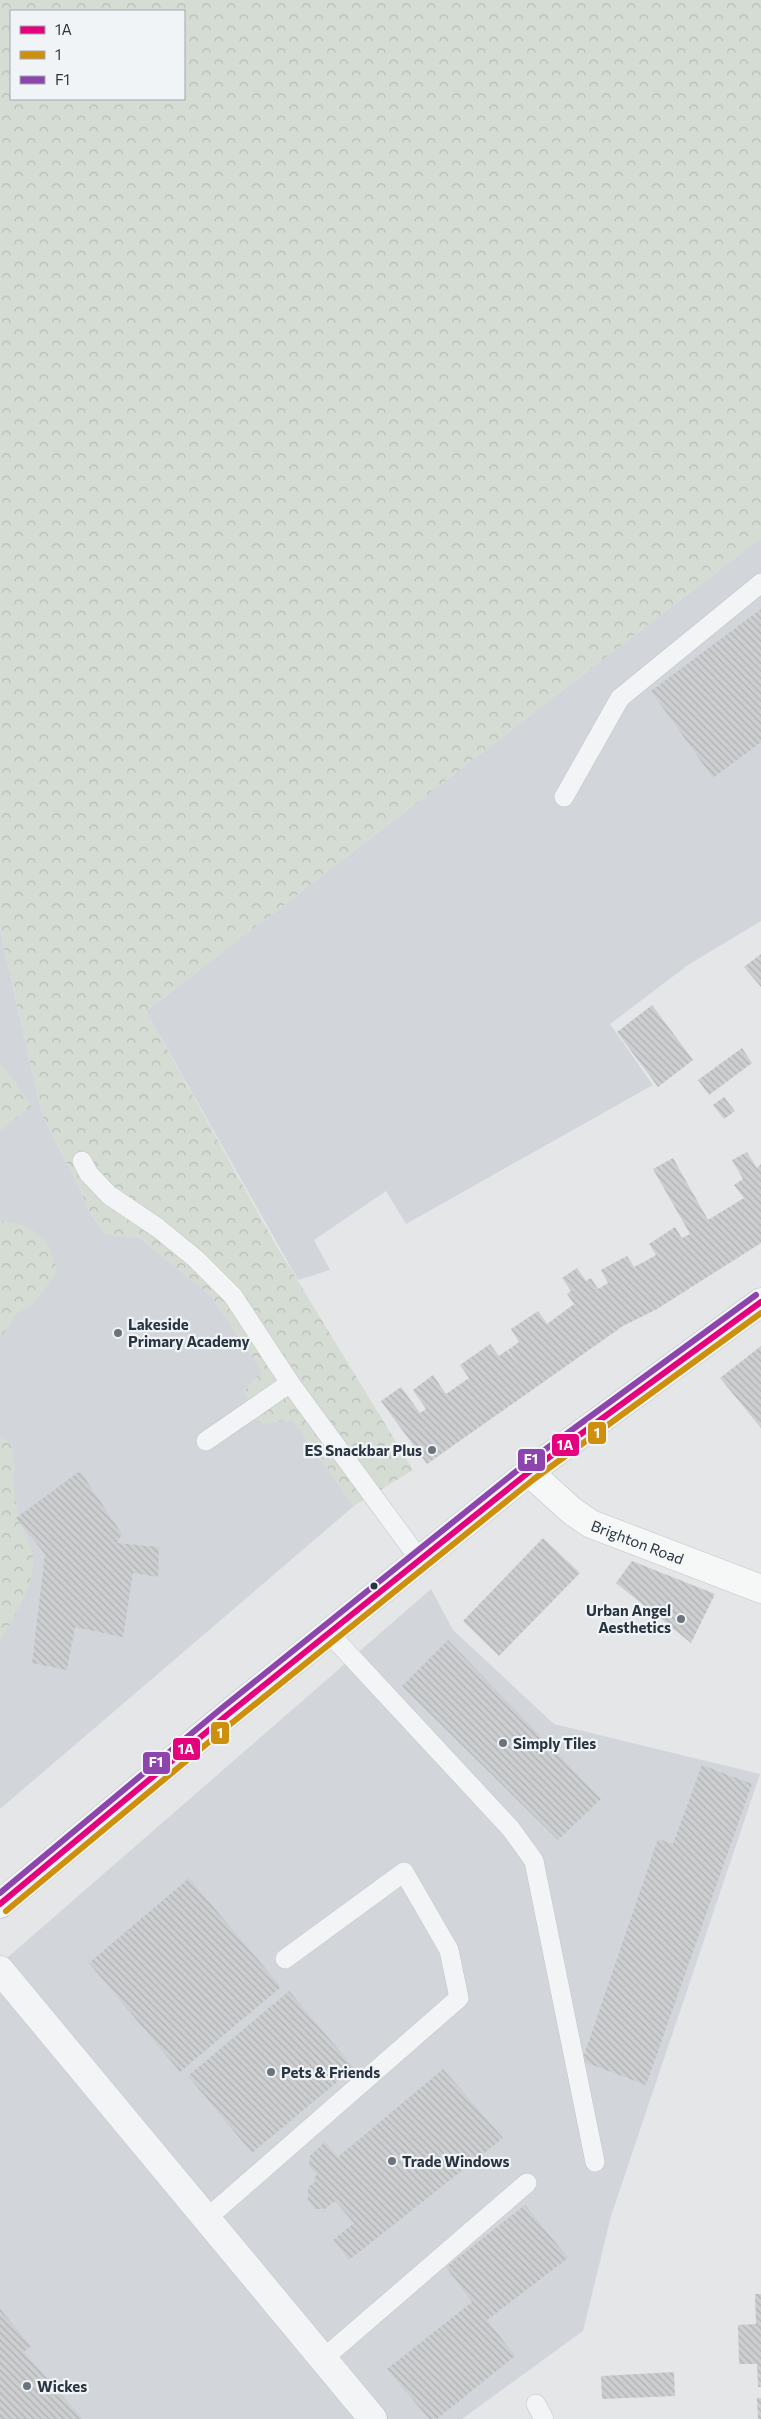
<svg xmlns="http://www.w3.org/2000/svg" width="761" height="2419" font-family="Commissioner,sans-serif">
	<defs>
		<pattern id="park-crowns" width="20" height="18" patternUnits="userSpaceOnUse" patternTransform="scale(1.25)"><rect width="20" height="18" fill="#d5dcd4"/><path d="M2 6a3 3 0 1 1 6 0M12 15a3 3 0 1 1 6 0" fill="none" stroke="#b7bdb7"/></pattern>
		<pattern id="building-back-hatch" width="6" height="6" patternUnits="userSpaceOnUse" patternTransform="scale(1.25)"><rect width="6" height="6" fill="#ccced0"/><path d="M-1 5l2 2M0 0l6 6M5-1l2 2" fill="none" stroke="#afb2b4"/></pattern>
	</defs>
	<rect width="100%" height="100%" fill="#e4e6e8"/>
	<!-- built -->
	<g fill="#d2d6db">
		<polygon points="761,538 761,921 688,965 610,1024 653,1085 406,1224 386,1191 314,1240 330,1270 298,1280 146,1011"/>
		<polygon points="0,930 42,1115 80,1189 90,1214 105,1234 140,1238 211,1296 262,1371 253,1409 262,1423 293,1420 354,1506 0,1809"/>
		<polygon points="431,1589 453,1630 554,1724 760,1774 611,2216 583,2331 462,2419 0,2419 0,1964"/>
	</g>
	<!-- park -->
	<g fill="url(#park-crowns)" fill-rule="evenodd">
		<path d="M0 0H761V538L146 1011 276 1245 413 1470 354 1506 293 1420 262 1424 243 1392 262 1371 211 1296 140 1238 105 1234 90 1214 80 1189 42 1115 0 930ZM11 11H184V99H11Z"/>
		<polygon points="0,1061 32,1106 0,1131"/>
		<path d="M0 1221C34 1223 51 1239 57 1272L33 1305 16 1314 0 1339Z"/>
		<path d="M0 1435C20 1446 13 1469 14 1487 14 1498 18 1511 20 1521 23 1533 32 1546 33 1558 35 1581 14 1621 0 1639Z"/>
	</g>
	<!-- building -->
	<g fill="url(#building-back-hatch)">
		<polygon points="761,609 761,742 713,778 651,691"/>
		<polygon points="761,954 761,987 744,967"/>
		<polygon points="652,1005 693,1060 658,1087 617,1032"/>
		<polygon points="742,1048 752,1063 709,1095 698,1080"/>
		<polygon points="724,1097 735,1111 724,1119 713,1105"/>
		<polygon points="747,1152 757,1168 761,1164 761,1243 657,1309 623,1326 427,1464 381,1401 401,1387 420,1413 426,1409 413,1390 433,1375 446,1394 469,1378 460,1365 490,1344 499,1356 507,1350 520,1369 508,1350 519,1342 511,1329 538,1311 547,1324 574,1304 567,1294 571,1291 562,1278 577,1268 586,1281 591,1278 598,1289 608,1283 601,1270 627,1256 634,1267 649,1259 656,1255 649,1244 675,1227 682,1238 690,1234 653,1169 673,1158 708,1220 744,1198 734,1185 743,1179 732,1160"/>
		<polygon points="761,1346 761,1428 720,1378"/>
		<polygon points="80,1471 122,1534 117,1543 159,1547 158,1577 133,1573 123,1637 75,1627 67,1670 32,1663 45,1554 16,1518"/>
		<polygon points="543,1538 580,1573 499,1656 463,1621"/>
		<polygon points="632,1561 715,1594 691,1643 616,1583"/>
		<polygon points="448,1640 601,1799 558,1840 402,1686"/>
		<polygon points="702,1765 752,1784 646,2085 582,2061 658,1839 673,1844"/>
		<polygon points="189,1878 281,1987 180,2072 89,1963"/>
		<polygon points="289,1991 354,2068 252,2153 188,2076"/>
		<polygon points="443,2069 503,2138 349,2260 333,2240 354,2223 335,2201 325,2209 315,2209 308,2200 308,2187 316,2181 313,2178 317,2174 309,2166 310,2156 325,2142 338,2157"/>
		<polygon points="525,2205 568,2258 487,2320 515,2356 437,2419 429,2419 387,2369 472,2302 446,2267"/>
		<polygon points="755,2294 761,2294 761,2387 758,2387 757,2364 739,2364 738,2325 756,2324"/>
		<polygon points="0,2309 31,2346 24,2352 83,2419 0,2419"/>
		<polygon points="674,2372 675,2396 602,2399 601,2376"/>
		<polygon points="757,2398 761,2398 761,2419 758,2419"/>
	</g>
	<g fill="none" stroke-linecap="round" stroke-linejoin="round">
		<defs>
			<g id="lane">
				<polyline points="564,797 620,698 761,583"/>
				<polyline points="82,1161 89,1174 109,1195 158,1228 196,1259 233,1296 290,1383 420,1560"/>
				<polyline points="206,1441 290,1383"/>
				<polyline points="329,1633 511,1829 534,1861 595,2162"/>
				<polyline points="206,2219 459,1998 449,1950 404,1872 285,1959"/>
				<polyline points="324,2358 527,2183"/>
				<polyline points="536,2404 544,2419"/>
			</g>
			<polyline id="street" points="0,1970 373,2419"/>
			<g id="secondary">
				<path id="s1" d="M529 1472 572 1511 591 1524 761 1589"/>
			</g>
			<polyline id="primary" points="0,1904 227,1715 529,1472 761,1302"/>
		</defs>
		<!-- lane casing -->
		<use href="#lane" stroke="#c2c4c6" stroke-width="20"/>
		<!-- street casing -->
		<use href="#street" stroke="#c2c4c6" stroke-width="29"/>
		<!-- secondary casing -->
		<use href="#secondary" stroke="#c2c4c6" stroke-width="29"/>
		<!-- primary casing -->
		<use href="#primary" stroke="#c0c3c6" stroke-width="29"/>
		<!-- lane -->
		<use href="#lane" stroke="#f2f4f5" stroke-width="19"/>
		<!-- street -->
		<use href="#street" stroke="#f2f4f5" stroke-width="28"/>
		<!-- secondary -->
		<use href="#secondary" stroke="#f6f7f7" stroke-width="28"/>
		<!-- primary -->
		<use href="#primary" stroke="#f6f7f7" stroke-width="28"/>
		<defs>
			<polyline id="bus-1" points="0,1904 227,1715 529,1472 761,1302"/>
			<polyline id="bus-2" points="6,1911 233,1722 534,1479 761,1313"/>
			<polyline id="bus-3" points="0,1893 222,1708 524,1465 756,1295"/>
		</defs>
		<!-- bus-1 casing -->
		<use href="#bus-1" stroke="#f1f4f7" stroke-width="10"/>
		<!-- bus-2 casing -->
		<use href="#bus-2" stroke="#f1f4f7" stroke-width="10"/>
		<!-- bus-3 casing -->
		<use href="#bus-3" stroke="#f1f4f7" stroke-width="10"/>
		<!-- bus-1 -->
		<use href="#bus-1" stroke="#e5007d" stroke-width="6"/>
		<!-- bus-2 -->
		<use href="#bus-2" stroke="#ce8f0d" stroke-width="6"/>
		<!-- bus-3 -->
		<use href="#bus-3" stroke="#8e44ad" stroke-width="6"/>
	</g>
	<!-- markers -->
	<g fill="#6b737c" stroke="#f1f4f7" stroke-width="2">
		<circle cx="118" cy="1333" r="5"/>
		<circle cx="432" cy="1450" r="5"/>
		<circle cx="681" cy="1619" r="5"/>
		<circle cx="503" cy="1743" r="5"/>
		<circle cx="271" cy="2072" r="5"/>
		<circle cx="392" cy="2161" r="5"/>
		<circle cx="27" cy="2386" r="5"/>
	</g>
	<circle fill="#2a3542" stroke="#f1f4f7" stroke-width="2" cx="374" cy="1586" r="4.5"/>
	<g text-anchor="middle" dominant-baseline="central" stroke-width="4.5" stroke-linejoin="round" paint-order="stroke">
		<!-- poi labels -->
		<g font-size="15" font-weight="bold" fill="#2a3542" stroke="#f1f4f7" text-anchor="start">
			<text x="128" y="1324">Lakeside<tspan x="128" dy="17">Primary Academy</tspan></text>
			<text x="422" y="1450" text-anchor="end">ES Snackbar Plus</text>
			<text x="671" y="1610" text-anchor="end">Urban Angel<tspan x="671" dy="17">Aesthetics</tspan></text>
			<text x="513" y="1743">Simply Tiles</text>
			<text x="281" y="2072">Pets &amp; Friends</text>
			<text x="402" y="2161">Trade Windows</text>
			<text x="37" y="2386">Wickes</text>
		</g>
		<!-- street labels -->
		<g font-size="15" fill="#2a3542" stroke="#f1f4f7">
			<text stroke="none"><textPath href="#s1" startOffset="131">Brighton Road</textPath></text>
		</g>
	</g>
	<g stroke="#f1f4f7" stroke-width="2">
		<rect x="587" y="1421" width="20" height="24" rx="5" fill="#ce8f0d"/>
		<rect x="551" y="1433" width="29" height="24" rx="5" fill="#e5007d"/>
		<rect x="517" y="1448" width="29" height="24" rx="5" fill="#8e44ad"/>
		<rect x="210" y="1721" width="20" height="24" rx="5" fill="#ce8f0d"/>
		<rect x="172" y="1737" width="29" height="24" rx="5" fill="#e5007d"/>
		<rect x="142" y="1751" width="29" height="24" rx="5" fill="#8e44ad"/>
	</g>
	<g font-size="14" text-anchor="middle" font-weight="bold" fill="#fff">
		<text x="597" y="1438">1</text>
		<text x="565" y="1450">1A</text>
		<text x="531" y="1464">F1</text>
		<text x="220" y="1738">1</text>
		<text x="186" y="1754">1A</text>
		<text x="156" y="1767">F1</text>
	</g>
	<!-- legend -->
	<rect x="10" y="10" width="175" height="90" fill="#f1f4f7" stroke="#a1a8af"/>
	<rect x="20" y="26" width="25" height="8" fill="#e5007d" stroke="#a1a8af"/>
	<text x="55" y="35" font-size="15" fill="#2a3542">1A</text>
	<rect x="20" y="51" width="25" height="8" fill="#ce8f0d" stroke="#a1a8af"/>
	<text x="55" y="60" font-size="15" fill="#2a3542">1</text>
	<rect x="20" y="76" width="25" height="8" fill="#8e44ad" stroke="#a1a8af"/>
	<text x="55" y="85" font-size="15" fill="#2a3542">F1</text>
</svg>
